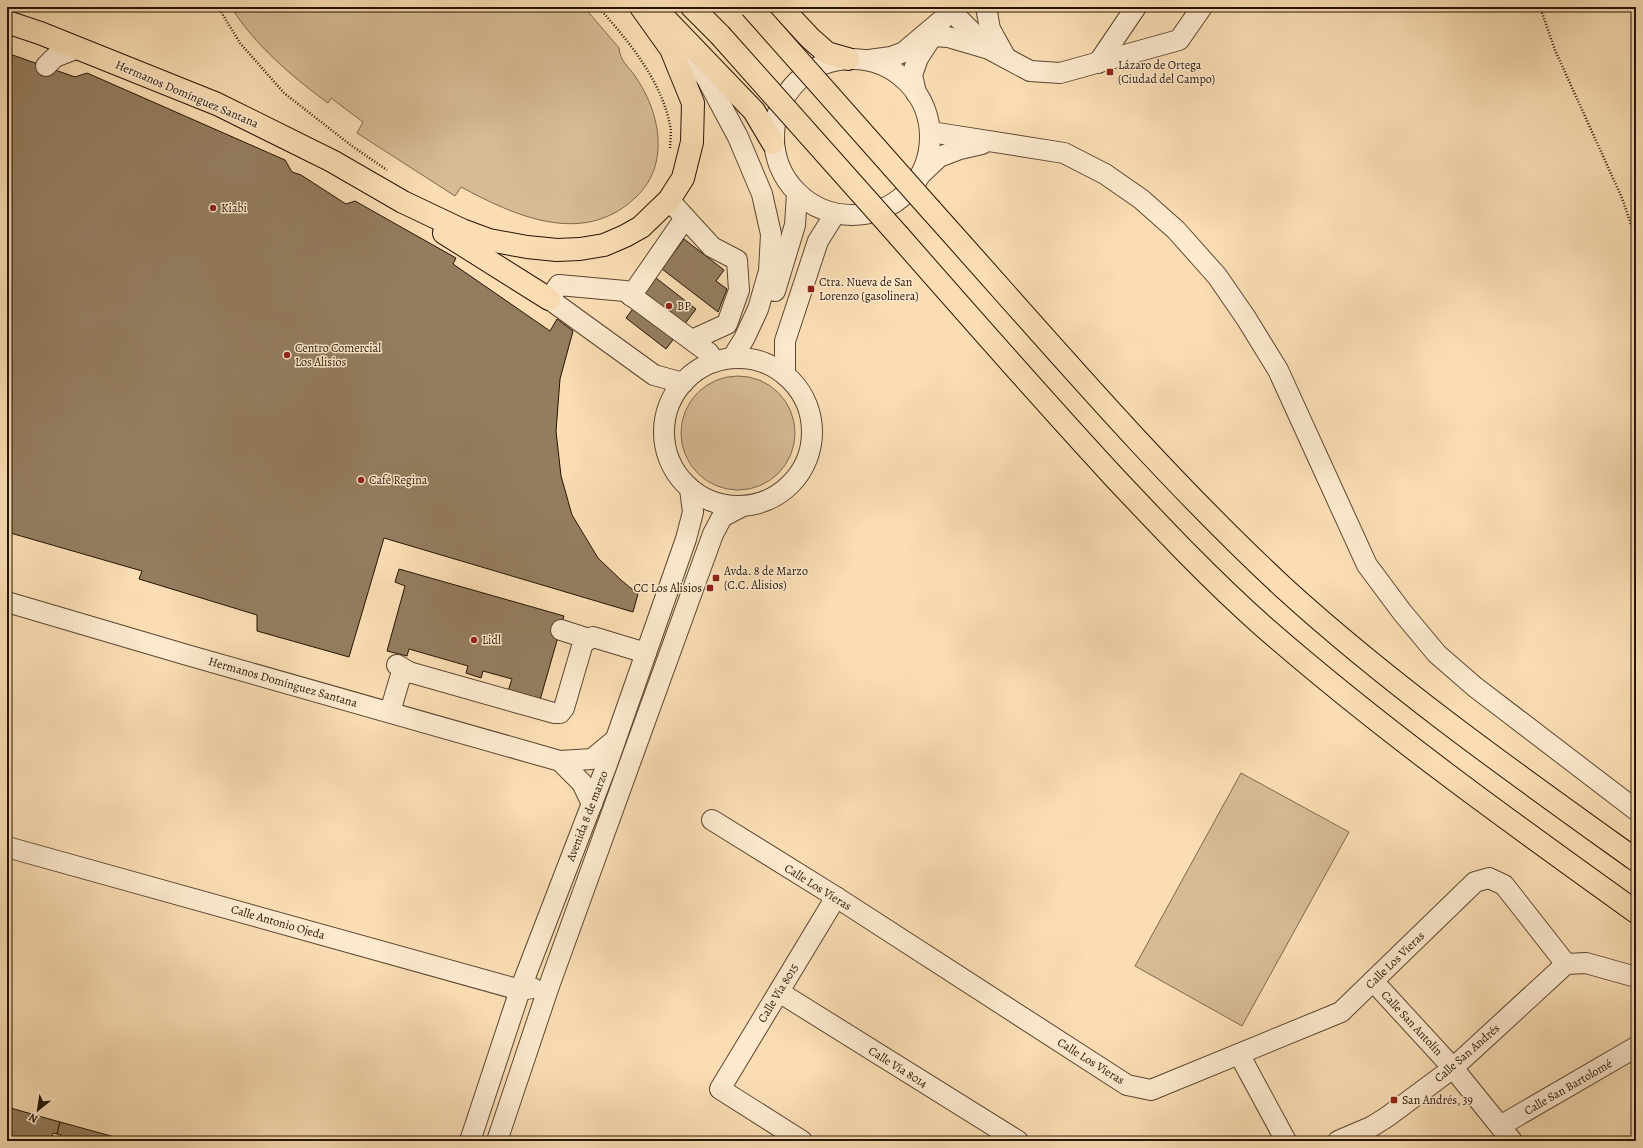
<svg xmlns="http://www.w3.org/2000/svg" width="1643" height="1148" font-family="Alegreya,serif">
	<rect width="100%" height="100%" fill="#faddb3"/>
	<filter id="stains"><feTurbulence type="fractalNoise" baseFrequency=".005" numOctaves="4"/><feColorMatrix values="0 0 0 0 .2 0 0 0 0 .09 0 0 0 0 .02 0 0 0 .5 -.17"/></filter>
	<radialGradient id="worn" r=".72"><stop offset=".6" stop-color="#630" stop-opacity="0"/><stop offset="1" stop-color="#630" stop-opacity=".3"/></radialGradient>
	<!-- green -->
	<g fill="#d6bb95" stroke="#7e684d">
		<path d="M231 7H584L619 48C620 61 628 66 635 76 646 92 654 110 657 129 661 155 655 180 635 198 583 247 515 216 461 187L455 196 357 133 363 122 331 98 328 103C291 76 255 45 231 7Z"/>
		<circle cx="738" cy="433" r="57"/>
		<polygon points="1241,773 1349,832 1242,1026 1135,966"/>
	</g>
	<!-- building -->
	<g fill="#947d5f" stroke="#251405">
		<polygon points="7,53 75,77 87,73 285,160 292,172 301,175 346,204 355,201 456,258 453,264 550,331 557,319 573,331 560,379 556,431 561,476 572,515 598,558 621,580 638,594 633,612 384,538 349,657 257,631 257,615 139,579 142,571 7,532"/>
		<polygon points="684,239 724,270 716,281 727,289 718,312 662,269"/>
		<polygon points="656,278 696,309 666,349 626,318"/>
		<polygon points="399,569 564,616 540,700 508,691 512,679 483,671 481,678 466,673 468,666 409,649 407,656 387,651 405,586 395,582"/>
		<polygon points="7,1107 60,1122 57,1134 53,1133 51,1141 52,1141 12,1141 7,1140"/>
		<polygon points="60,1122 122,1139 122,1141 59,1141 61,1135 57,1134"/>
	</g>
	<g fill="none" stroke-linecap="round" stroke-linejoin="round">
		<defs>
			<g id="minor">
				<polyline points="986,7 990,29 1006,58"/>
				<polyline points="950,10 988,48"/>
				<polyline points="933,36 948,37 989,49 1030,71 1060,73 1179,40 1202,7"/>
				<polyline points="687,53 707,79 738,137 762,194 771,234 769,271 758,309 744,339 732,358"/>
				<circle cx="852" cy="137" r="78"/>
				<polyline points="869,60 891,57 904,52 942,20 953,7"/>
				<polyline points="1098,63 1136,7"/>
				<polyline points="46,66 55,57 78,48"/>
				<polyline points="916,93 912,75 918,58 933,35"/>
				<polyline points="931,132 1064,153 1105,174 1141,199 1176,230 1217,276 1246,318 1278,370 1367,565 1402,612 1437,654 1475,687 1636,810"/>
				<polyline points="922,173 939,157 960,149 982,144"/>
				<polyline points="669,200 712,247 737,260 739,290 727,324 692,340"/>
				<polyline points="775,291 795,225 797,194"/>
				<polyline points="631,296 685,218"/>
				<circle cx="738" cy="432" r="74"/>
				<polyline points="785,375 785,341 818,241 835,214"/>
				<polyline points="683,383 654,375 549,299 559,285 625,291 709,353 714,362"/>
				<polyline points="7,602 187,655 560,761 592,759 615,740"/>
				<polyline points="561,630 589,639"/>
				<polyline points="397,665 409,672 554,713 560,713 564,708 583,643 593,637 646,653"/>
				<polyline points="390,712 400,678 402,675 409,672"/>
				<polyline points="560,761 582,783 592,804"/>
				<polyline points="712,820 836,897 1127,1085 1151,1090 1341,1012 1475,882 1489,878 1504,885 1566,964"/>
				<polyline points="7,847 520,990 533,988"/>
				<polyline points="1566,964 1586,963 1636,977"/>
				<polyline points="1373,981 1453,1068 1512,1141"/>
				<polyline points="779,992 1018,1141"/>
				<polyline points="1239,1054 1286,1141"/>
				<polyline points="1500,1126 1636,1047"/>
				<polyline points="470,1141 520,990 606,767 686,539 693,512 690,489"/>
				<polyline points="497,1141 549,986 713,534 722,517 741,507"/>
				<polyline points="802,1141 720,1089 836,897"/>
				<polyline points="1338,1141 1371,1127 1387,1117 1453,1068 1566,964"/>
			</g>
			<g id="major">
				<polyline points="7,22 40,33 217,104 332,161 403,202 462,230 489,240 527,247 557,250 580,249 604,245 625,236 641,227 669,200 683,178 692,142 693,103 671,49 641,7"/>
				<polyline points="444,233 549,299"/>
			</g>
			<g id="highway">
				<polyline points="654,7 754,111 773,143"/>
				<polyline points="692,7 720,35"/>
				<polyline points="781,7 810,38 827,53 848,59"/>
				<path d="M931 210C1046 338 1158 471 1284 588 1394 688 1516 774 1636 860"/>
				<path d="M899 236C970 317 1041 398 1114 477 1162 528 1211 580 1264 627 1382 730 1509 821 1636 912"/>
			</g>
		</defs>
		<!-- minor casing -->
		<use href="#minor" stroke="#5a4630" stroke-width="22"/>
		<!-- major casing -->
		<use href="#major" stroke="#251405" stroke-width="24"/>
		<!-- highway casing -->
		<use href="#highway" stroke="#251405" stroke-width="24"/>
		<!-- path -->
		<g stroke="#251405" stroke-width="2.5" stroke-dasharray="1 2" stroke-linecap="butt">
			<polyline points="218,7 240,43 284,93 352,146 387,170"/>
			<path d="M598 7C628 40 661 80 670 125 672 132 670 141 670 149"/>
			<polyline points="1540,7 1555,50 1622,198 1636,239"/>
		</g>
		<!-- minor -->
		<use href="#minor" stroke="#fce9ce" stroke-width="20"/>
		<!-- major -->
		<use href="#major" stroke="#faddb3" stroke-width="22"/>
		<!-- highway -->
		<use href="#highway" stroke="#faddb3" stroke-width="22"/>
		<defs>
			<g id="highway-bridge">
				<polyline points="751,7 931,210"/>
				<polyline points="720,35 899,236"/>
			</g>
		</defs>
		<!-- highway-bridge casing -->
		<use href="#highway-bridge" stroke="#251405" stroke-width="24" stroke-linecap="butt"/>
		<!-- highway-bridge -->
		<use href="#highway-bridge" stroke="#faddb3" stroke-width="22"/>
	</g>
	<!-- markers -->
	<g fill="#8f2418" stroke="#fce9ce" stroke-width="1.5">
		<rect x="1106" y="68" width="8" height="8" rx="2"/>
		<circle cx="213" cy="208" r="4"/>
		<rect x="807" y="285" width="8" height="8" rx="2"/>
		<circle cx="669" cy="306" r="4"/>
		<circle cx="287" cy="355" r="4"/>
		<circle cx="361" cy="480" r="4"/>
		<rect x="712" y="574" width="8" height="8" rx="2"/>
		<rect x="706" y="584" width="8" height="8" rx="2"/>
		<circle cx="474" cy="640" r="4"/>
		<rect x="1390" y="1096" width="8" height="8" rx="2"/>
	</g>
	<g text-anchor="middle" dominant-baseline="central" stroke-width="3" stroke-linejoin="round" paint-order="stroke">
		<!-- poi labels -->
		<g font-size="12" fill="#251405" stroke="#fce9ce" text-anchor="start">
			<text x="1118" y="65">Lázaro de Ortega<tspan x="1118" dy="14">(Ciudad del Campo)</tspan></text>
			<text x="221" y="208">Kiabi</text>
			<text x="819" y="282">Ctra. Nueva de San<tspan x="819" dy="14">Lorenzo (gasolinera)</tspan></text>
			<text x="677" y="306">BP</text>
			<text x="295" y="348">Centro Comercial<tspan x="295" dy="14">Los Alisios</tspan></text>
			<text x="369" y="480">Café Regina</text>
			<text x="724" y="571">Avda. 8 de Marzo<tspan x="724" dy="14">(C.C. Alisios)</tspan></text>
			<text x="702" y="588" text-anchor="end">CC Los Alisios</text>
			<text x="482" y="640">Lidl</text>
			<text x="1402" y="1100">San Andrés, 39</text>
		</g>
		<!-- street labels -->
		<g font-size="12" fill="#251405" stroke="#fce9ce">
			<text transform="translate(187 94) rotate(23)">Hermanos Domínguez Santana</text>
			<text transform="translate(283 682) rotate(16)">Hermanos Domínguez Santana</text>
			<text transform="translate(587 816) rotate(-69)">Avenida 8 de marzo</text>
			<text transform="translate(818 887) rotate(32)">Calle Los Vieras</text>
			<text transform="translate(278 922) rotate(16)">Calle Antonio Ojeda</text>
			<text transform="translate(1395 960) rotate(-44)">Calle Los Vieras</text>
			<text transform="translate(778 993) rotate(-59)">Calle Vía 8015</text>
			<text transform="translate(1412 1023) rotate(47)">Calle San Antolín</text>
			<text transform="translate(1467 1053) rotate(-41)">Calle San Andrés</text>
			<text transform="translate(1091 1061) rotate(32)">Calle Los Vieras</text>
			<text transform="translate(898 1067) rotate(32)">Calle Vía 8014</text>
			<text transform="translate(1568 1087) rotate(-30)">Calle San Bartolomé</text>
		</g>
	</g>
	<!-- margin -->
	<rect width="1643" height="1148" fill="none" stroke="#faddb3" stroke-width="24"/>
	<rect x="8" y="8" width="1627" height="1132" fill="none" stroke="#251405" stroke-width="2"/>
	<rect x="12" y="12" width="1619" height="1124" fill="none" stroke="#251405"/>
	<!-- north arrow -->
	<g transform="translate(38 1110) rotate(210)" stroke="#fce9ce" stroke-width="3" paint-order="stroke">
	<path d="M0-3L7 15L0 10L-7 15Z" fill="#251405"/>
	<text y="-6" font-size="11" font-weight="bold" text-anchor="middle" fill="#251405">N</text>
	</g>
	<rect width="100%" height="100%" filter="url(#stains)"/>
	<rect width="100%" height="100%" fill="url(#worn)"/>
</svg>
